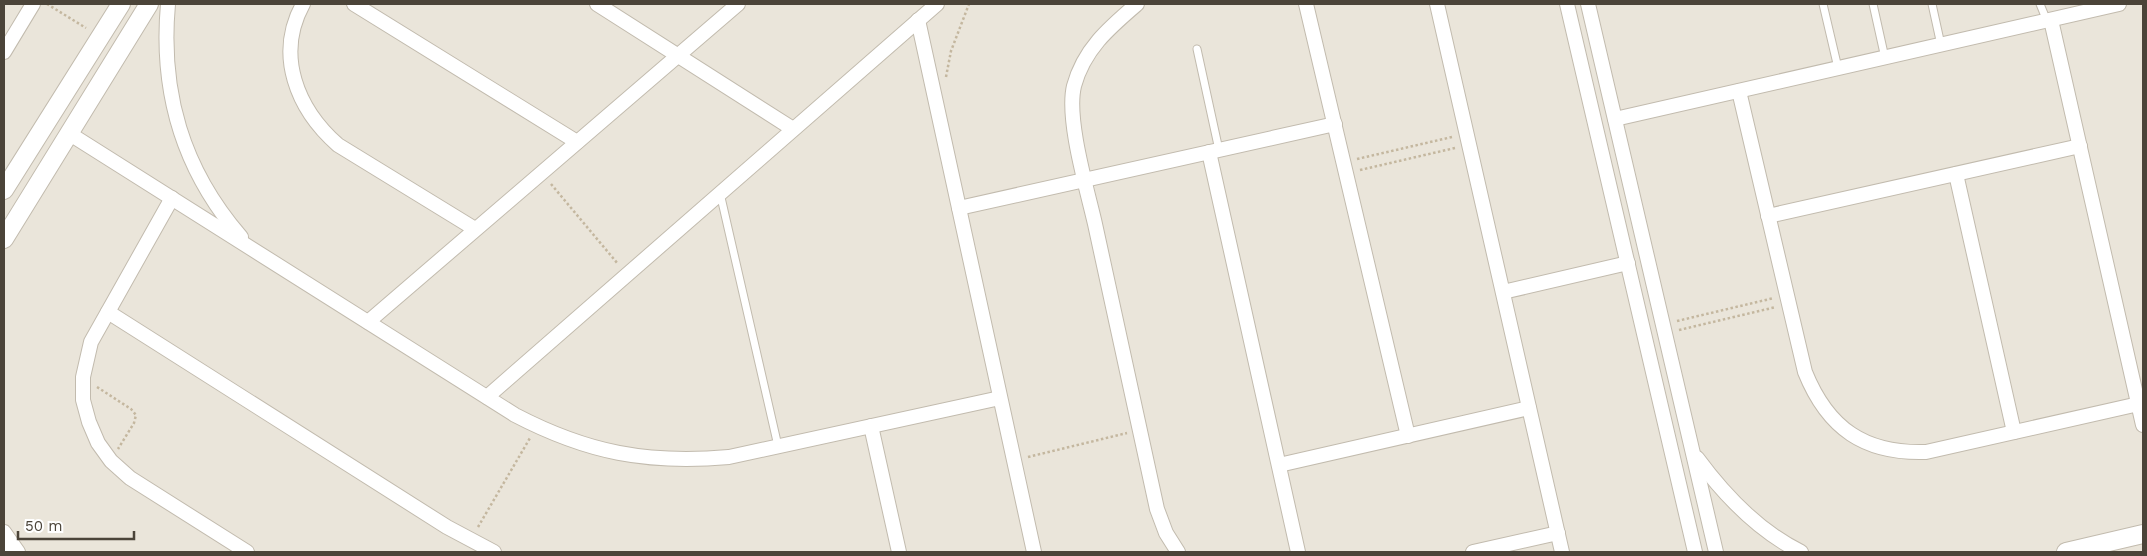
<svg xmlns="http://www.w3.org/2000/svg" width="2147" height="556" font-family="'Work Sans',sans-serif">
	<rect width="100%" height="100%" fill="#f6f3ec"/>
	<!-- residential -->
	<rect fill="#eae5da" x="4" y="4" width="2139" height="548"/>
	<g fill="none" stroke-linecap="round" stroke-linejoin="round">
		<defs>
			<g id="service">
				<polyline points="1823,4 1838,68"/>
				<polyline points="1873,4 1885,58"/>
				<polyline points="1932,4 1941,45"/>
				<polyline points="2040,4 2047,21"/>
				<polyline points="1197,49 1219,150"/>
				<polyline points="720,193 778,446"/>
			</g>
			<g id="minor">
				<path d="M168 4C160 92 182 169 241 237"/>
				<path d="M303 4C275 55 297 109 338 145L475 229"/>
				<polyline points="354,4 577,142"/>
				<polyline points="597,4 793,129"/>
				<path d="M1137 4C1109 28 1084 49 1074 86 1066 119 1087 189 1095 224 1115 319 1136 414 1157 509L1166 533 1178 552"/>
				<polyline points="1306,4 1408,436"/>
				<polyline points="1437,4 1562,552"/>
				<polyline points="1567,4 1695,552"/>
				<polyline points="1588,4 1716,552"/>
				<polyline points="918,20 1034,552"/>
				<polyline points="2051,20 2143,425"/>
				<polyline points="4,52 33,4"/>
				<path d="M1739 91 1805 372C1828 429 1865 454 1926 452L2143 403"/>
				<polyline points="1615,119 2119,4"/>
				<path d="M70 134 515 415C588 453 647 464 729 457L1000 398"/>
				<polyline points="1209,152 1298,552"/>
				<polyline points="1956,174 2014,432"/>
				<polyline points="172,198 91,342 83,377 83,400 89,422 98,443 111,461 130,478 247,552"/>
				<polyline points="959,208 1335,124"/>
				<polyline points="1768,216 2080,146"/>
				<polyline points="1503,292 1628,263"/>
				<polyline points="108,312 447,527 494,552"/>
				<polyline points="368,322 738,4"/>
				<polyline points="487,397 937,4"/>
				<polyline points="871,426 899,552"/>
				<path d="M1697 458C1725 496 1758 531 1801 552"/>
				<polyline points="1279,465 1529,408"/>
				<polyline points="4,532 18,552"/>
				<polyline points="1473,552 1558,533"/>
			</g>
			<g id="tertiary">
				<polyline points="4,190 121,4"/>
				<polyline points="4,239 149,4"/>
				<polyline points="4,550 7,552"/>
				<polyline points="2066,552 2143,534"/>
			</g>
		</defs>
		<!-- service casing -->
		<use href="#service" stroke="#c2bbae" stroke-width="9"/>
		<!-- minor casing -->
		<use href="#minor" stroke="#c2bbae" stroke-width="16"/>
		<!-- tertiary casing -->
		<use href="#tertiary" stroke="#c2bbae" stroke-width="20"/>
		<!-- path -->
		<g stroke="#c4b79f" stroke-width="2.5" stroke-dasharray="2.5 2.5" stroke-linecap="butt">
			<polyline points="47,4 86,28"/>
			<polyline points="946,77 951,51 969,4"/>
			<polyline points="1357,159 1452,137"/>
			<polyline points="1360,170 1455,148"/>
			<polyline points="551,184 618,264"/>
			<polyline points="1677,321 1774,298"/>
			<polyline points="1679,330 1776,307"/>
			<polyline points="97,387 131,409 136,415 134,423 118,449"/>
			<polyline points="1028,457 1127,433"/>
			<polyline points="478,527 530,438"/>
		</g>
		<!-- service -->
		<use href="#service" stroke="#fff" stroke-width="7"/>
		<!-- minor -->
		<use href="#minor" stroke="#fff" stroke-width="14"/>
		<!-- tertiary -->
		<use href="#tertiary" stroke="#fff" stroke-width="18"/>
	</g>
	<!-- border -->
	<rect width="2147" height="556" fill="none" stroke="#4b4439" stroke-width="10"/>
	<!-- scale -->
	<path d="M18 531v8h116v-8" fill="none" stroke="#4b4439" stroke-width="2.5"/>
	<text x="25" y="531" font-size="15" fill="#4b4439" stroke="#ffffff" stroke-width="4" paint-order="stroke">50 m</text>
</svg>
